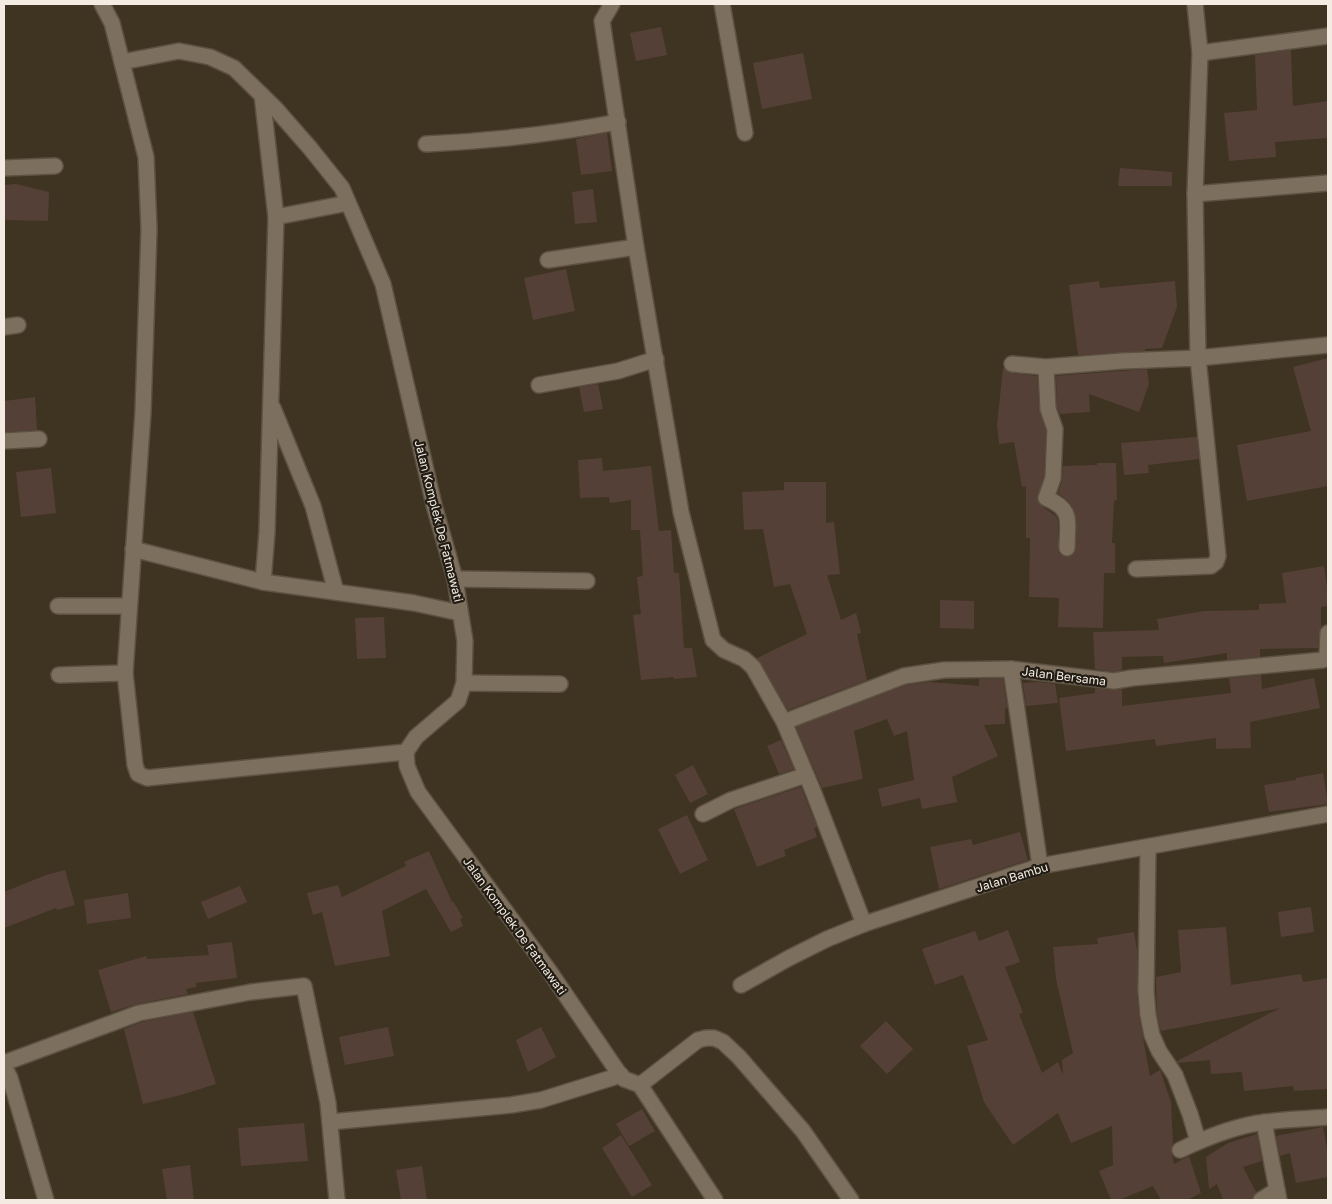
<svg xmlns="http://www.w3.org/2000/svg" width="1332" height="1204" font-family="'Golos Text',sans-serif">
	<rect width="100%" height="100%" fill="#3f3322"/>
	<!-- building -->
	<g fill="#554037">
		<polygon points="661,27 667,55 636,61 630,33"/>
		<polygon points="1291,50 1293,106 1328,101 1328,138 1275,142 1276,157 1229,161 1224,113 1257,110 1255,55"/>
		<polygon points="803,53 812,99 762,109 753,63"/>
		<polygon points="607,133 612,171 581,175 576,139"/>
		<polygon points="1120,168 1172,172 1172,186 1118,186"/>
		<polygon points="16,184 49,192 48,221 4,220 4,185"/>
		<polygon points="593,189 597,222 575,224 572,192"/>
		<polygon points="566,269 575,311 533,320 524,278"/>
		<polygon points="1099,281 1100,288 1175,281 1177,307 1162,348 1145,349 1145,351 1078,355 1069,285"/>
		<polygon points="1328,358 1328,486 1247,501 1237,445 1311,431 1293,367"/>
		<polygon points="1003,368 1011,373 1037,376 1039,410 1046,430 1044,476 1037,499 1039,504 1057,517 1058,524 1058,548 1059,553 1063,556 1071,556 1075,552 1077,524 1072,506 1067,500 1058,493 1062,481 1063,466 1097,465 1097,463 1116,463 1117,500 1114,501 1112,543 1115,543 1115,573 1104,573 1103,628 1058,627 1059,598 1029,597 1030,538 1026,538 1026,486 1022,487 1014,442 999,444 997,425"/>
		<polygon points="1147,369 1149,384 1139,412 1089,394 1090,412 1060,414 1057,407 1056,376"/>
		<polygon points="598,384 603,409 584,412 579,387"/>
		<polygon points="35,397 37,430 4,432 4,401"/>
		<polygon points="1197,437 1199,459 1148,465 1149,473 1124,475 1121,443"/>
		<polygon points="602,458 603,471 651,466 659,531 671,530 674,573 679,573 684,648 692,648 697,677 674,679 674,677 641,680 633,615 641,614 637,577 643,576 640,530 631,530 631,500 610,503 609,497 580,498 578,460"/>
		<polygon points="51,468 56,513 21,517 16,472"/>
		<polygon points="784,482 826,482 826,523 834,522 840,574 827,575 841,620 856,613 861,633 857,634 867,680 788,710 757,658 807,634 790,584 774,587 763,529 744,530 742,492 784,490"/>
		<polygon points="1324,566 1328,594 1328,606 1321,607 1321,627 1319,633 1318,648 1260,649 1260,657 1227,660 1227,653 1164,663 1163,656 1122,657 1122,670 1114,672 1095,669 1093,632 1159,630 1157,619 1204,611 1259,610 1259,604 1286,603 1282,573"/>
		<polygon points="940,600 974,601 974,629 940,628"/>
		<polygon points="384,617 386,658 357,659 355,618"/>
		<polygon points="1261,675 1262,689 1314,678 1320,708 1250,722 1251,748 1216,749 1216,738 1156,746 1155,739 1066,751 1059,698 1095,693 1095,688 1113,690 1122,689 1122,706 1231,693 1229,678"/>
		<polygon points="1003,678 1007,708 1005,709 1005,724 984,725 998,756 952,777 957,802 922,809 920,798 882,807 878,789 914,780 907,731 894,736 887,719 854,731 863,779 822,788 796,727 906,685 930,682 979,686 979,679"/>
		<polygon points="1038,682 1055,684 1058,703 1026,706 1023,683"/>
		<polygon points="781,740 794,769 779,774 767,746"/>
		<polygon points="693,765 708,794 690,803 675,775"/>
		<polygon points="1323,773 1328,804 1269,812 1264,785 1296,780 1296,778"/>
		<polygon points="801,787 817,827 814,828 817,837 784,850 786,856 757,867 734,809"/>
		<polygon points="687,815 708,860 680,874 658,829"/>
		<polygon points="1020,832 1028,860 939,889 930,847 971,839 973,845"/>
		<polygon points="429,851 452,902 453,901 463,918 460,919 463,926 451,932 426,889 382,911 390,956 335,966 322,912 313,915 307,893 338,885 342,897 406,866 404,862"/>
		<polygon points="65,870 75,905 57,910 56,908 4,928 4,892 46,875"/>
		<polygon points="240,886 247,902 208,919 201,902"/>
		<polygon points="128,893 131,918 87,924 84,900"/>
		<polygon points="1311,907 1314,932 1281,937 1278,912"/>
		<polygon points="1226,927 1231,985 1301,974 1303,982 1328,978 1328,1089 1294,1091 1293,1086 1244,1091 1242,1072 1211,1074 1210,1060 1178,1063 1177,1061 1280,1008 1161,1031 1157,1014 1156,977 1181,972 1178,930"/>
		<polygon points="1008,930 1020,962 1005,967 1023,1013 1019,1014 1042,1073 1058,1062 1063,1075 1062,1060 1073,1053 1056,979 1053,947 1098,944 1097,938 1134,932 1137,950 1137,991 1139,1016 1150,1076 1160,1070 1171,1102 1173,1144 1171,1150 1174,1164 1189,1156 1201,1193 1187,1200 1161,1200 1153,1186 1119,1200 1111,1200 1099,1171 1113,1165 1112,1126 1071,1143 1058,1113 1013,1145 984,1102 967,1046 988,1040 963,975 935,985 922,949 975,931 979,941"/>
		<polygon points="232,942 237,978 196,983 196,987 186,989 188,994 137,1004 111,1012 98,970 146,956 147,959 209,955 207,945"/>
		<polygon points="193,1012 216,1084 181,1095 143,1104 124,1029 142,1022"/>
		<polygon points="886,1021 913,1049 887,1074 860,1046"/>
		<polygon points="388,1027 394,1056 345,1065 339,1037"/>
		<polygon points="541,1027 556,1057 528,1072 516,1040"/>
		<polygon points="642,1109 655,1131 629,1146 616,1124"/>
		<polygon points="304,1123 308,1161 241,1166 238,1128"/>
		<polygon points="1323,1127 1328,1154 1328,1177 1296,1183 1290,1153 1280,1156 1276,1136"/>
		<polygon points="1257,1134 1262,1161 1243,1167 1256,1192 1253,1195 1252,1200 1223,1200 1217,1184 1209,1189 1206,1157 1228,1143"/>
		<polygon points="621,1135 652,1185 632,1197 602,1148"/>
		<polygon points="190,1165 194,1200 167,1200 162,1169"/>
		<polygon points="422,1166 427,1200 401,1200 396,1170"/>
	</g>
	<g fill="none" stroke-linecap="round" stroke-linejoin="round">
		<defs>
			<g id="minor">
				<polyline points="612,4 602,21 636,247 681,512 713,640 724,650 744,659 753,667 784,722 813,791 864,924"/>
				<polyline points="722,4 745,133"/>
				<polyline points="1195,4 1200,53 1328,36"/>
				<polyline points="1200,53 1195,194 1198,358 1328,345"/>
				<polyline points="122,62 179,51 210,57 234,68 275,108 310,148 342,188 383,284 434,505 455,579 465,641 464,683 458,701 416,737 406,752 407,766 418,792 550,972 618,1072 624,1079 640,1085 715,1200"/>
				<polyline points="262,95 276,217 267,532 263,582"/>
				<path d="M426 144C491 141 554 134 618 122"/>
				<polyline points="4,168 55,166"/>
				<polyline points="1195,194 1328,183"/>
				<polyline points="276,217 348,203"/>
				<polyline points="548,260 636,247"/>
				<polyline points="4,327 18,325"/>
				<polyline points="1012,364 1046,367 1122,361 1198,358 1218,556 1216,562 1211,566 1136,569"/>
				<path d="M1046 367 1048 409 1055 429 1053 478 1046 498C1074 510 1067 521 1067 548"/>
				<polyline points="539,385 618,371 656,359"/>
				<polyline points="273,408 313,506 336,592"/>
				<polyline points="4,441 39,439"/>
				<polyline points="133,549 263,582 414,603 460,613"/>
				<polyline points="455,579 587,581"/>
				<polyline points="58,606 128,606"/>
				<polyline points="1011,669 1040,866"/>
				<polyline points="125,673 135,765 138,774 147,778 406,752"/>
				<polyline points="59,675 125,673 143,412 149,229 146,157 112,23 102,4"/>
				<polyline points="464,683 560,684"/>
				<polyline points="784,722 904,676 944,670 1011,669 1114,681 1132,678 1323,660 1327,655 1328,633"/>
				<polyline points="703,814 731,800 806,775"/>
				<polyline points="1148,848 1146,991 1148,1015 1152,1035 1159,1051 1175,1075 1190,1114 1198,1141"/>
				<polyline points="741,985 789,958 827,939 864,924 1040,866 1328,814"/>
				<polyline points="4,1063 139,1013 251,992 304,986 328,1103 337,1200"/>
				<polyline points="4,1066 10,1078 46,1200"/>
				<polyline points="640,1085 698,1040 706,1038 714,1038 723,1042 739,1057 803,1131 851,1200"/>
				<polyline points="330,1122 511,1105 541,1100 621,1075"/>
				<polyline points="1264,1122 1279,1200"/>
				<path d="M1180 1150C1205 1138 1238 1125 1266 1122 1286 1119 1307 1119 1328 1117"/>
				<polyline points="1261,1200 1277,1190"/>
			</g>
		</defs>
		<!-- minor casing -->
		<use href="#minor" stroke="#5c5142" stroke-width="18"/>
		<!-- minor -->
		<use href="#minor" stroke="#7d6f5d" stroke-width="15"/>
	</g>
	<g text-anchor="middle" dominant-baseline="central" stroke-width="4.5" stroke-linejoin="round" paint-order="stroke">
		<!-- street labels -->
		<g font-size="12" fill="#f4ece2" stroke="#211c14">
			<text transform="translate(439 521) rotate(76)">Jalan Komplek De Fatmawati</text>
			<text transform="translate(1064 676) rotate(7)">Jalan Bersama</text>
			<text transform="translate(1012 877) rotate(-17)">Jalan Bambu</text>
			<text transform="translate(515 926) rotate(54)">Jalan Komplek De Fatmawati</text>
		</g>
	</g>
	<!-- border -->
	<rect width="1332" height="1204" fill="none" stroke="#f4ece2" stroke-width="10"/>
</svg>
